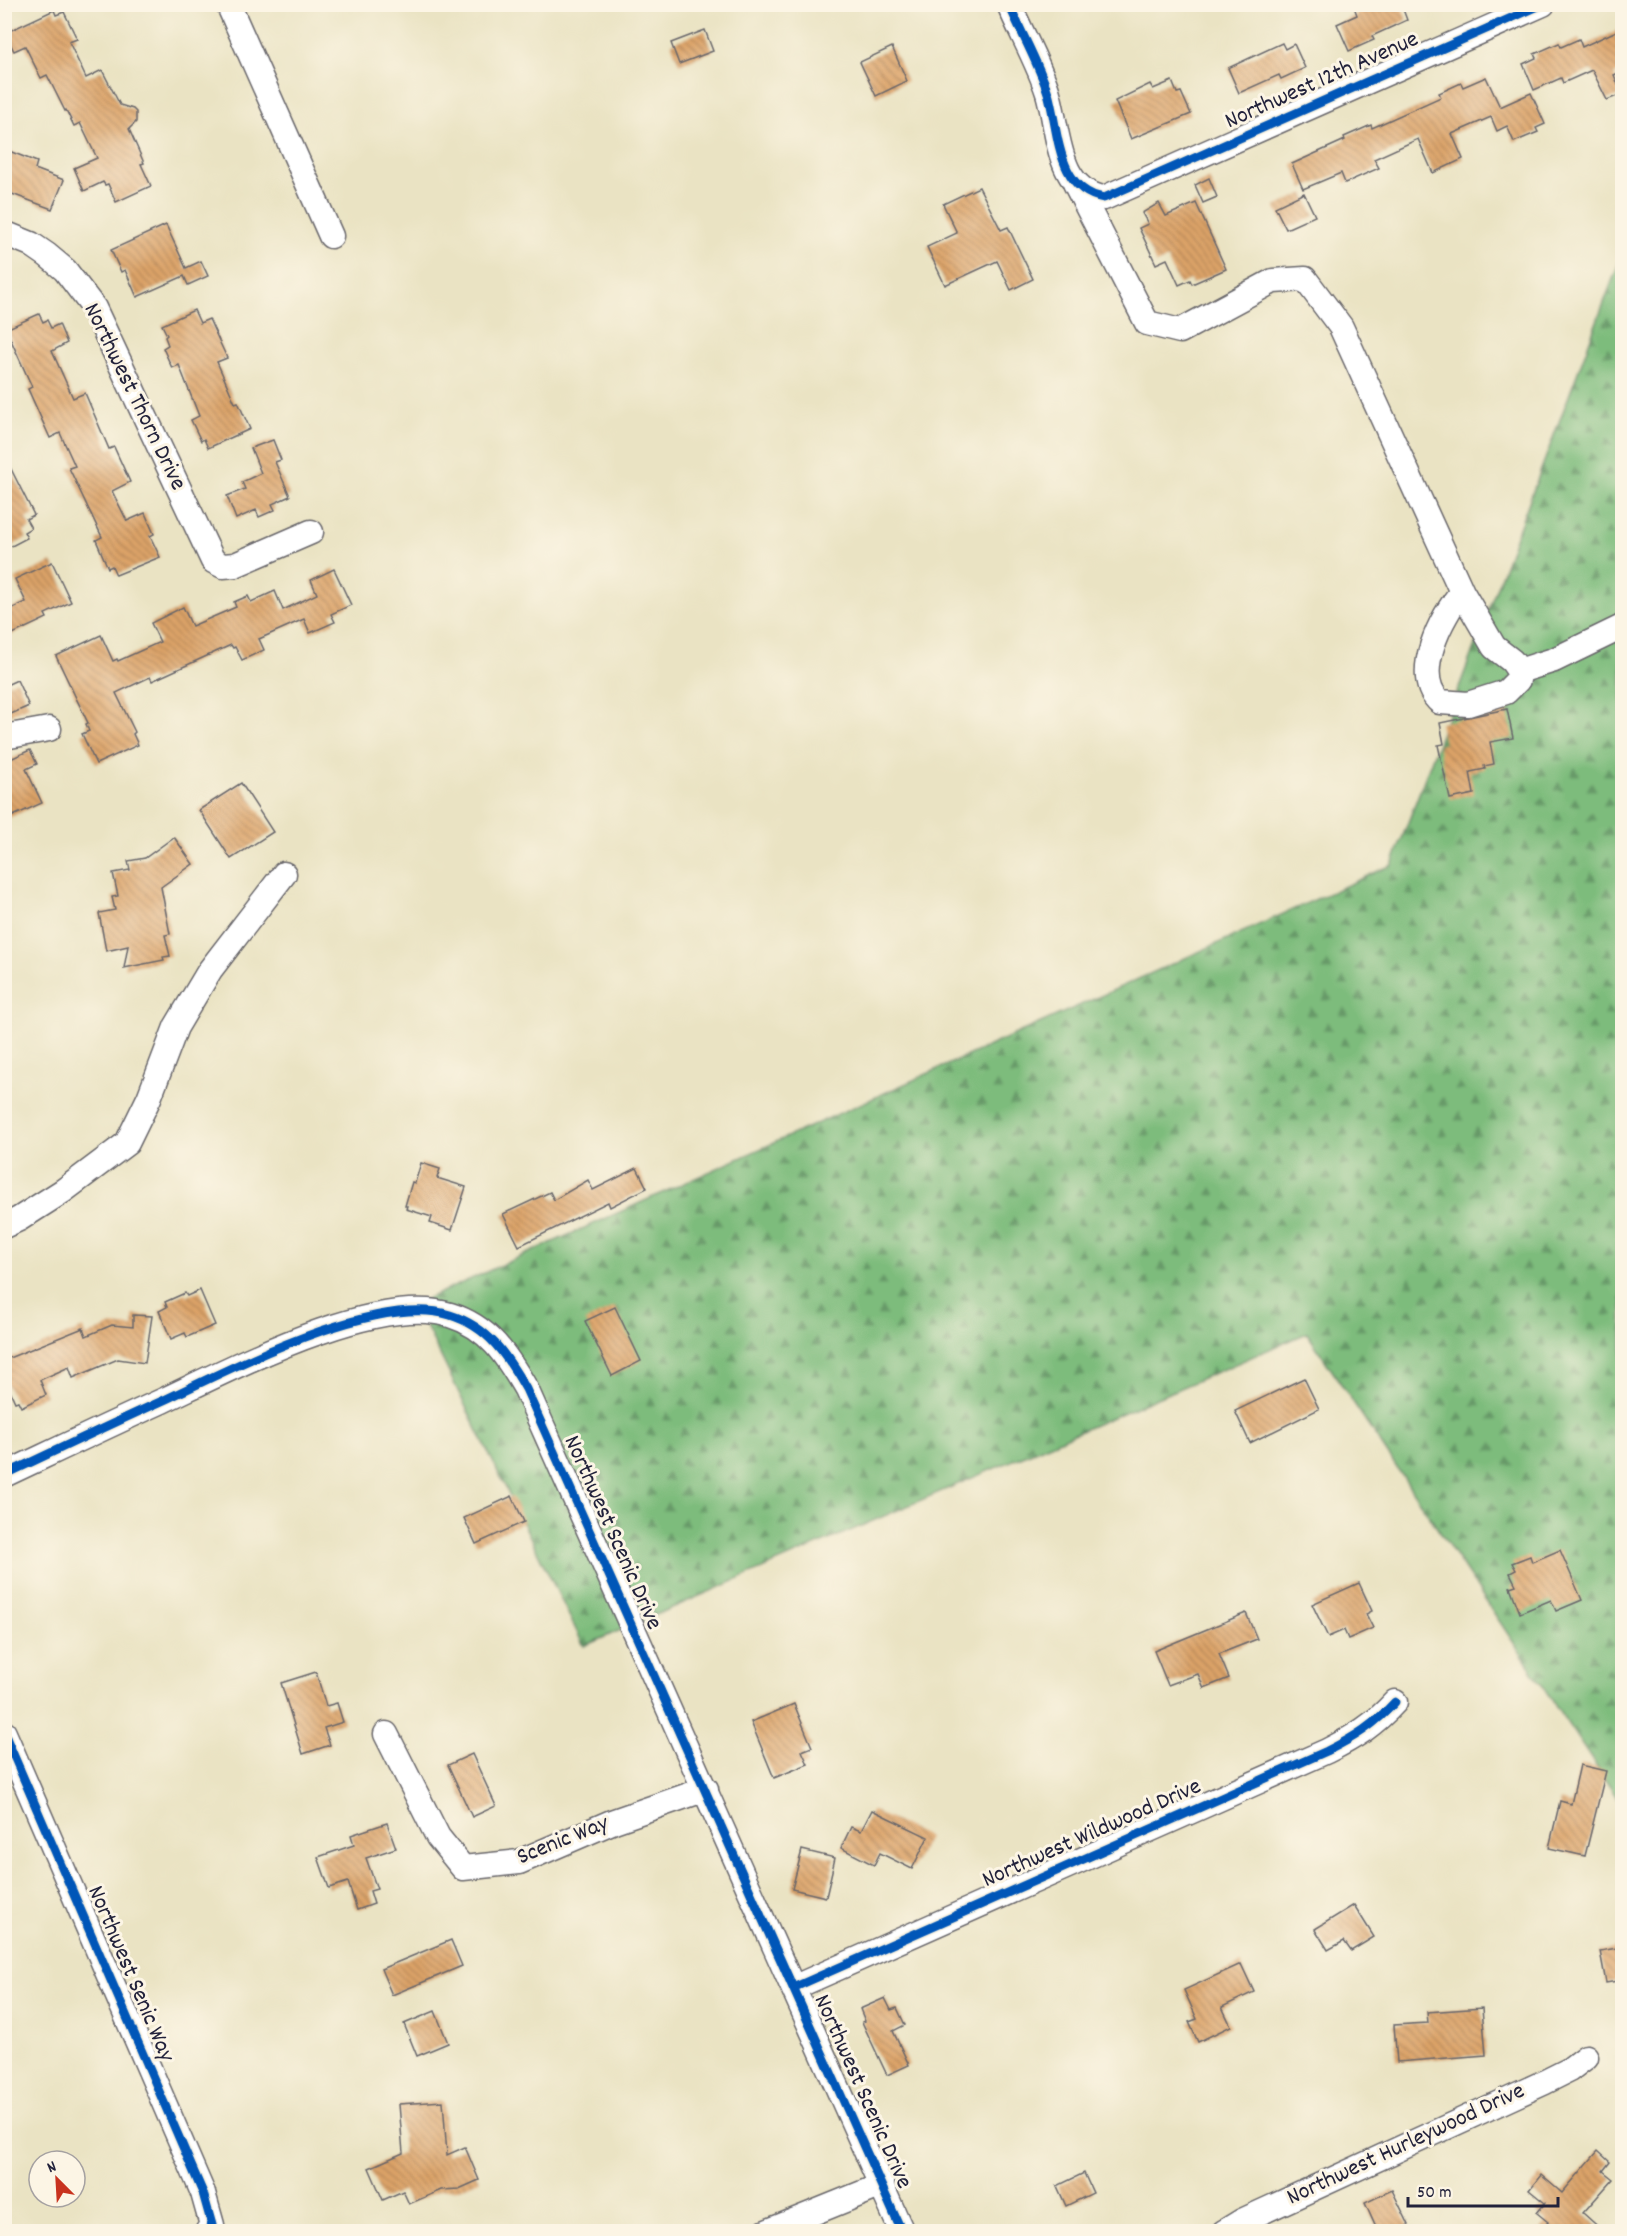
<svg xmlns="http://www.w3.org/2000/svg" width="1627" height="2236" font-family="Dekko,sans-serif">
	<defs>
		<pattern id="forest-firs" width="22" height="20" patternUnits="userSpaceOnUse" patternTransform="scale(1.5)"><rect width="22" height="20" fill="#7dbc7c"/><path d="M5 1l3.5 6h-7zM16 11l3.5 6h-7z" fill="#669867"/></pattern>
		<pattern id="building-back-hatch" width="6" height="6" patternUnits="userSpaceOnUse" patternTransform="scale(1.5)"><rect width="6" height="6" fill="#dca368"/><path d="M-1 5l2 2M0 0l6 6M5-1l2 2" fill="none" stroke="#b28457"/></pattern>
	</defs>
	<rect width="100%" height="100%" fill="#fcf5e5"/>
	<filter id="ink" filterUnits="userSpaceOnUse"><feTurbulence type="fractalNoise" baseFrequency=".0167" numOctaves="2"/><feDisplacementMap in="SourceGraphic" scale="12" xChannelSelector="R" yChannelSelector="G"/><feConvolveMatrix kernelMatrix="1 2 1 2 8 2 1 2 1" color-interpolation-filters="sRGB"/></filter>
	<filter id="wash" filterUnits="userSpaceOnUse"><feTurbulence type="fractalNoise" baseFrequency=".008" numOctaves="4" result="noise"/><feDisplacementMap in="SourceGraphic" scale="24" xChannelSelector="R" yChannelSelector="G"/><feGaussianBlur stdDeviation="1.35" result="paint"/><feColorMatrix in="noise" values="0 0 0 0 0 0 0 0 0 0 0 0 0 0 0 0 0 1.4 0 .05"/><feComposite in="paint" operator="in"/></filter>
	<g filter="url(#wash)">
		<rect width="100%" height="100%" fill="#eae3c3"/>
		<!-- forest -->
		<polygon fill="url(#forest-firs)" stroke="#506f5c" stroke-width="1.5" points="1622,255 1622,1805 1307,1333 584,1646 415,1304 1392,865"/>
		<g id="blocks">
			<!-- building -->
			<g fill="url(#building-back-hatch)">
				<polygon points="1353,4 1401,4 1407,20 1372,36 1374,40 1349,51 1337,24 1357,15"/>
				<polygon points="54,10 56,15 64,12 77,39 69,42 86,78 102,70 120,105 133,109 136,112 136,122 129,129 144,163 141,164 151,186 116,202 108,184 105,185 103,182 84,191 74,168 97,158 80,123 74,126 66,110 65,111 47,75 41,78 25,46 14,51 5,33"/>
				<polygon points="1623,28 1623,71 1614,75 1622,94 1607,100 1592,70 1563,83 1561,78 1534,90 1523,64 1536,58 1534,54 1559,43 1561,47 1579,39 1582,47"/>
				<polygon points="705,30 713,51 679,64 671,43"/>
				<polygon points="1282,43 1285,49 1294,44 1305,68 1281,79 1279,75 1239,93 1228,68"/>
				<polygon points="892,47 907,81 876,96 860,62"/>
				<polygon points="1486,77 1500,107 1531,93 1545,124 1536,128 1538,132 1514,142 1507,126 1497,131 1491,117 1452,134 1463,159 1433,173 1418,139 1374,159 1379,168 1345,183 1341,173 1303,189 1292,164 1345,140 1344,137 1371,125 1372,128 1441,97 1439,93 1461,83 1463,87"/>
				<polygon points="1172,81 1177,93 1181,92 1191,114 1131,139 1115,101 1150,84 1153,89"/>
				<polygon points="4,149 37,162 35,169 64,180 52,209 4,191"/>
				<polygon points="1209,178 1217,197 1203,203 1195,185"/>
				<polygon points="979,187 1001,230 1008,227 1033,279 1011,290 997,261 945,285 927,247 957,233 943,204"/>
				<polygon points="1304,193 1315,216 1286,229 1275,207"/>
				<polygon points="1159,203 1166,216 1196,203 1226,269 1192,284 1190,280 1179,285 1167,259 1156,264 1139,228 1148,224 1142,213"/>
				<polygon points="166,225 186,268 201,261 208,276 188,285 184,276 137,297 125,270 121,272 111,250"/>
				<polygon points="194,310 200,323 209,319 227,358 217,362 235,403 238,402 250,429 208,448 204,439 201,441 191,420 199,416 179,365 172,368 163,348 168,345 165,337 167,335 162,325"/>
				<polygon points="39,314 43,322 47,320 51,328 59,324 67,343 52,351 73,398 85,393 109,449 114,447 130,482 112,491 127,521 145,513 154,534 150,536 160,557 116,575 112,566 108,568 96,540 102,537 69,468 75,466 60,433 50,438 28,389 32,387 6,329"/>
				<polygon points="273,440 281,460 275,462 290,496 272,504 275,510 259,517 256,510 236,519 227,496 245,489 242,482 261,473 251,448"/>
				<polygon points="4,455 34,515 26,519 31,528 24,532 27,538 4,550"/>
				<polygon points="52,562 71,602 45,614 47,618 4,638 4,612 26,602 15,579"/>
				<polygon points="334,569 351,605 331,614 335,622 310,633 304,619 259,639 264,650 242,660 235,647 233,648 231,645 152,681 150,677 116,693 135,732 133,734 138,745 96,764 82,734 89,731 86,724 88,723 56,656 101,635 113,661 117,659 118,661 160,642 151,623 183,607 192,626 236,607 234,602 248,596 251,602 275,591 283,610 317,594 311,580"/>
				<polygon points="17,680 29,706 4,717 4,686"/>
				<polygon points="1507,709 1513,738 1490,742 1494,764 1484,766 1485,769 1470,772 1474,794 1450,799 1438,745 1444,744 1440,723"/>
				<polygon points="30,750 37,764 26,769 42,803 4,820 4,762"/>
				<polygon points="241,783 273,832 231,859 199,810"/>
				<polygon points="174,837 193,864 161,887 170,934 165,935 170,956 163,957 164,960 124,968 128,946 106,951 99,913 115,910 112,897 118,896 113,873 130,870 128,861 145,858"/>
				<polygon points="421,1163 440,1169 437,1178 466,1187 452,1230 430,1223 432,1217 406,1209 407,1206 405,1206 412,1182 415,1183"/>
				<polygon points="637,1168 647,1188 610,1207 608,1202 519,1246 503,1214 550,1192 554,1200 588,1180 593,1190"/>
				<polygon points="200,1290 215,1325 187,1337 185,1333 171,1339 159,1311 167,1307 165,1302 185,1293 187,1296"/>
				<polygon points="615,1307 641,1361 612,1376 585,1321"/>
				<polygon points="133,1315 152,1316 145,1363 118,1359 73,1378 69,1367 40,1380 46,1395 21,1407 18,1401 15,1402 4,1378 4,1360 83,1328 86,1336 112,1325 133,1327"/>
				<polygon points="1304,1378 1319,1409 1250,1443 1235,1411"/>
				<polygon points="512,1496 524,1522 476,1544 464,1518"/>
				<polygon points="1560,1550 1582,1600 1556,1611 1551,1600 1520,1613 1510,1587 1516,1585 1510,1573 1516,1570 1512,1563 1530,1556 1532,1562"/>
				<polygon points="1359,1583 1372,1611 1366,1614 1373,1628 1348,1639 1344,1630 1328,1637 1312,1604"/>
				<polygon points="1246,1613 1257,1639 1219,1654 1229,1678 1204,1688 1198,1674 1168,1685 1154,1651"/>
				<polygon points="316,1672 326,1706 337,1703 343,1722 324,1728 330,1745 303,1754 281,1683"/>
				<polygon points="794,1704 812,1747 802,1751 808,1764 774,1778 751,1722"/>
				<polygon points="472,1754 496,1806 472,1817 448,1765"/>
				<polygon points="1580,1765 1606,1771 1585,1856 1549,1848 1560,1801 1571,1804"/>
				<polygon points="872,1810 928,1837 912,1869 880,1853 874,1865 841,1848 851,1827 861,1831"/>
				<polygon points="387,1823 396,1848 366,1858 377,1889 370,1891 374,1904 357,1910 348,1882 329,1888 318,1857 354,1845 351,1835"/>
				<polygon points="802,1850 835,1858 826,1897 792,1889"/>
				<polygon points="1354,1905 1374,1937 1351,1951 1344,1941 1328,1950 1315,1929"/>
				<polygon points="451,1940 462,1966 392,1995 381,1969"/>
				<polygon points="1623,1947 1623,1980 1606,1983 1600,1951"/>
				<polygon points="1241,1964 1254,1992 1222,2007 1231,2026 1198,2042 1189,2022 1197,2019 1184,1990"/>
				<polygon points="885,1998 891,2010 897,2008 905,2025 893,2031 909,2065 887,2075 862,2022 865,2021 860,2009"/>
				<polygon points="1482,2008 1486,2055 1397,2062 1394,2025 1428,2023 1427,2012"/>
				<polygon points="435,2011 448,2043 417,2056 404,2024"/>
				<polygon points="443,2101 447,2155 465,2147 479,2180 459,2189 441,2190 409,2204 403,2191 383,2200 369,2168 403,2153 399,2104"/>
				<polygon points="1598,2151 1610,2162 1603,2171 1613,2179 1583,2213 1604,2232 1540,2232 1548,2222 1537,2213 1545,2203 1529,2190 1541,2175 1562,2193"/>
				<polygon points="1084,2173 1093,2193 1066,2206 1057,2186"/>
				<polygon points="1392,2190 1409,2225 1395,2232 1378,2232 1365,2203"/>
			</g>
		</g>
	</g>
	<g filter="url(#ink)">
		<use href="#blocks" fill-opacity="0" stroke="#68666b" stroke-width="1.5"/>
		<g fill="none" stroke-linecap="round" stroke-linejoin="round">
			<defs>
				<g id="minor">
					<polyline points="228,4 331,236"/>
					<path d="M1009 4C1021 33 1039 64 1048 93 1059 130 1056 190 1104 198L1543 4"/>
					<path d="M1075 183 1147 323 1180 331 1273 281 1305 279 1341 327 1462 592 1494 647 1512 661 1519 671 1518 680 1506 692 1468 704 1440 702C1410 676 1442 615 1462 592"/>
					<polyline points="4,233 31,244 47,255 65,270 94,308 213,561 223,566 235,565 311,532"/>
					<polyline points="1519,671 1554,660 1622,627"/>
					<polyline points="4,737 49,729"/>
					<polyline points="4,1226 19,1219 63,1191 127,1143 149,1098 176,1027 210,970 284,874"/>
					<path d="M4 1475C57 1450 109 1425 162 1401 230 1369 376 1292 450 1315 489 1327 507 1356 526 1389L902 2232"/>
					<polyline points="4,1733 203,2193 212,2225 207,2232"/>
					<polyline points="386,1734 438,1837 463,1868 519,1862 614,1821 706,1789"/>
					<path d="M795 1987 1327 1751C1355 1737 1374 1725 1395 1702"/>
					<polyline points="766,2232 882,2185"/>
					<polyline points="1224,2232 1242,2221 1545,2082 1569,2070 1586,2057"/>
				</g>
			</defs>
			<!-- minor casing -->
			<use href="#minor" stroke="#68666b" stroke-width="27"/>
			<!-- minor -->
			<use href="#minor" stroke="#fff" stroke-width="24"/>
			<defs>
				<g id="cycleway">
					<path d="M1009 4C1021 33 1039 64 1048 93 1059 130 1056 190 1104 198L1543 4"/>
					<path d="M4 1475C57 1450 109 1425 162 1401 230 1369 376 1292 450 1315 489 1327 507 1356 526 1389L902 2232"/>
					<polyline points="4,1733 203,2193 212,2225 207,2232"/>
					<path d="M795 1987 1327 1751C1355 1737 1374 1725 1395 1702"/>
				</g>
			</defs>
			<!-- cycleway casing -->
			<use href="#cycleway" stroke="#fcf5e5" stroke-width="13"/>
			<!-- cycleway -->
			<use href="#cycleway" stroke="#0057b8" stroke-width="9"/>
		</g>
	</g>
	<g text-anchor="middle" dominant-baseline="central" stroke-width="6" stroke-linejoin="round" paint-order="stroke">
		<!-- street labels -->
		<g font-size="24" fill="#22223b" stroke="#fcf5e5">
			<text transform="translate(1322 81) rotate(-24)">Northwest 12th Avenue</text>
			<text transform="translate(134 397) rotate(64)">Northwest Thorn Drive</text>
			<text transform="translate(612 1533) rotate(66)">Northwest Scenic Drive</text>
			<text transform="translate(1092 1834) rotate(-24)">Northwest Wildwood Drive</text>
			<text transform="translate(563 1841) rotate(-22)">Scenic Way</text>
			<text transform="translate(130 1974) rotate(67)">Northwest Senic Way</text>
			<text transform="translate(862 2092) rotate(66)">Northwest Scenic Drive</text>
			<text transform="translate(1406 2145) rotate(-25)">Northwest Hurleywood Drive</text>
		</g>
	</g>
	<!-- margin -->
	<rect width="1627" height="2236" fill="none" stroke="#fcf5e5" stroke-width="24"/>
	<!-- north arrow -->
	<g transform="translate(57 2179) rotate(336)"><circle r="28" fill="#fcf5e5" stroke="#a5a1a1" stroke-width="1.5"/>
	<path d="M0-4.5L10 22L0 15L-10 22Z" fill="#c8321e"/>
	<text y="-9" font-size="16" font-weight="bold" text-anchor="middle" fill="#22223b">N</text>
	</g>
	<!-- scale -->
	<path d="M1408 2197v9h150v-9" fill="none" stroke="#22223b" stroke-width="3"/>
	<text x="1417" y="2197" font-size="18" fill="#22223b" stroke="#fcf5e5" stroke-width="4.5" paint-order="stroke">50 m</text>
</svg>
